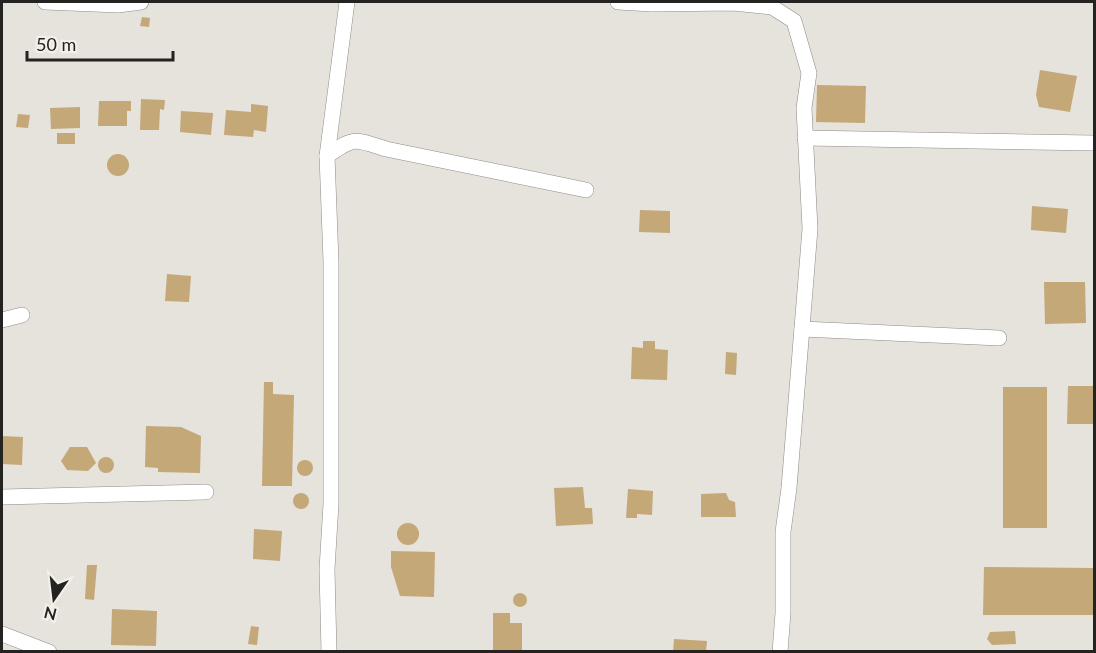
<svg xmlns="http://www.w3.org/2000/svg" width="1096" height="653" font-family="Lato,sans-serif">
	<rect width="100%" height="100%" fill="#e6e2dc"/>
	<!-- building -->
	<g fill="#c4a877">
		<polygon points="142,17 150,18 149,27 140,26"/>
		<polygon points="1040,70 1077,76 1070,112 1039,107 1036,95"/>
		<polygon points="817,85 866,86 865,123 816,122"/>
		<polygon points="141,99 165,100 164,110 160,109 159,130 140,130"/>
		<polygon points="99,101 131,101 131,111 127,111 127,126 98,126"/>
		<polygon points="251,104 268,106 266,132 254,130 253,137 224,135 226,110 251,112"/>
		<polygon points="80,107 80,128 51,129 50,108"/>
		<polygon points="181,111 213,113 211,135 180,132"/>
		<polygon points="18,114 30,115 28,128 16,127"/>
		<rect x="57" y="133" width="18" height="11"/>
		<circle cx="118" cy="165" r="11"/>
		<polygon points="1032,206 1068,209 1066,233 1031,230"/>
		<polygon points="640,210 670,211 670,233 639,232"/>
		<polygon points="167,274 191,276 189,302 165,301"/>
		<polygon points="1044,282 1085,282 1086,323 1045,324"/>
		<polygon points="643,341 655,341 655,349 668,350 667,380 631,379 632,347 643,348"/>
		<polygon points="726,352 737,353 736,375 725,374"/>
		<polygon points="264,382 273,382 273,394 294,395 292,486 262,486"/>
		<polygon points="1068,386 1094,386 1094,424 1067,424"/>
		<rect x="1003" y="387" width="44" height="141"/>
		<polygon points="146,426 181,427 201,436 200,473 158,472 158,468 145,467"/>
		<polygon points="2,436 23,437 22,465 2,464"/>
		<polygon points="70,447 87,447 96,463 88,471 67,470 61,461"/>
		<circle cx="106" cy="465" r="8"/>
		<circle cx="305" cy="468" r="8"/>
		<polygon points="583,487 585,508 592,508 593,524 556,526 554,488"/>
		<polygon points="628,489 653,491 652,515 637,514 637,518 626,518"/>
		<circle cx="301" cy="501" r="8"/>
		<polygon points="726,493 729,500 735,502 736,517 701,517 701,494"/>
		<circle cx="408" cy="534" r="11"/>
		<polygon points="254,529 282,531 280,561 253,559"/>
		<polygon points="391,551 435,552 434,597 400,596 391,567"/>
		<polygon points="87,565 97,565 94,600 85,599"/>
		<polygon points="984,567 1094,568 1094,615 983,615"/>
		<circle cx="520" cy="600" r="7"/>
		<polygon points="112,609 157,611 156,646 111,645"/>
		<polygon points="493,613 510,613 510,623 522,623 522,652 493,652"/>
		<polygon points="251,626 259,627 257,645 248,644"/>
		<polygon points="1015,631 1016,644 992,645 987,639 990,632"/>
		<polygon points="674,639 707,641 706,652 673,652"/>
	</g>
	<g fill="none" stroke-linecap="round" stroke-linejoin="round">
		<defs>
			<g id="minor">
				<polyline points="45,2 118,5 141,2"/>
				<polyline points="618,2 652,4 733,3 772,7 794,21 809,73 804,108 810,229 789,488 783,532 783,613 780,652"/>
				<polyline points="805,138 1094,143"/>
				<path d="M327 156C355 136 354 139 386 149L586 190"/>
				<polyline points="2,320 22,315"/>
				<polyline points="802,329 999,338"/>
				<polyline points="2,497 206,492"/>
				<polyline points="2,634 49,652"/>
				<polyline points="329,652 327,569 331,504 331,261 327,156 347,2"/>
			</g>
		</defs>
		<!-- minor casing -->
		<use href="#minor" stroke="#8f8c86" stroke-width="16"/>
		<!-- minor -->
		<use href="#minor" stroke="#fff" stroke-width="15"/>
	</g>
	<!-- border -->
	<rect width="1096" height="653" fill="none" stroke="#252321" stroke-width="6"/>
	<!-- north arrow -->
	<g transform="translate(54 599) rotate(194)" stroke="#f3efe9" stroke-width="4.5" paint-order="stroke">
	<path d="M0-4.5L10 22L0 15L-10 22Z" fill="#252321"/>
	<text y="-9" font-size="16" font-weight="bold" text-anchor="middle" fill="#252321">N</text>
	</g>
	<!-- scale -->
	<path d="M27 51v9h146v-9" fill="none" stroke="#252321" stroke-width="3"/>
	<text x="36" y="51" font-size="18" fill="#252321" stroke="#f3efe9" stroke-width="4.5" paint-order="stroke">50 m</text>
</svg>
